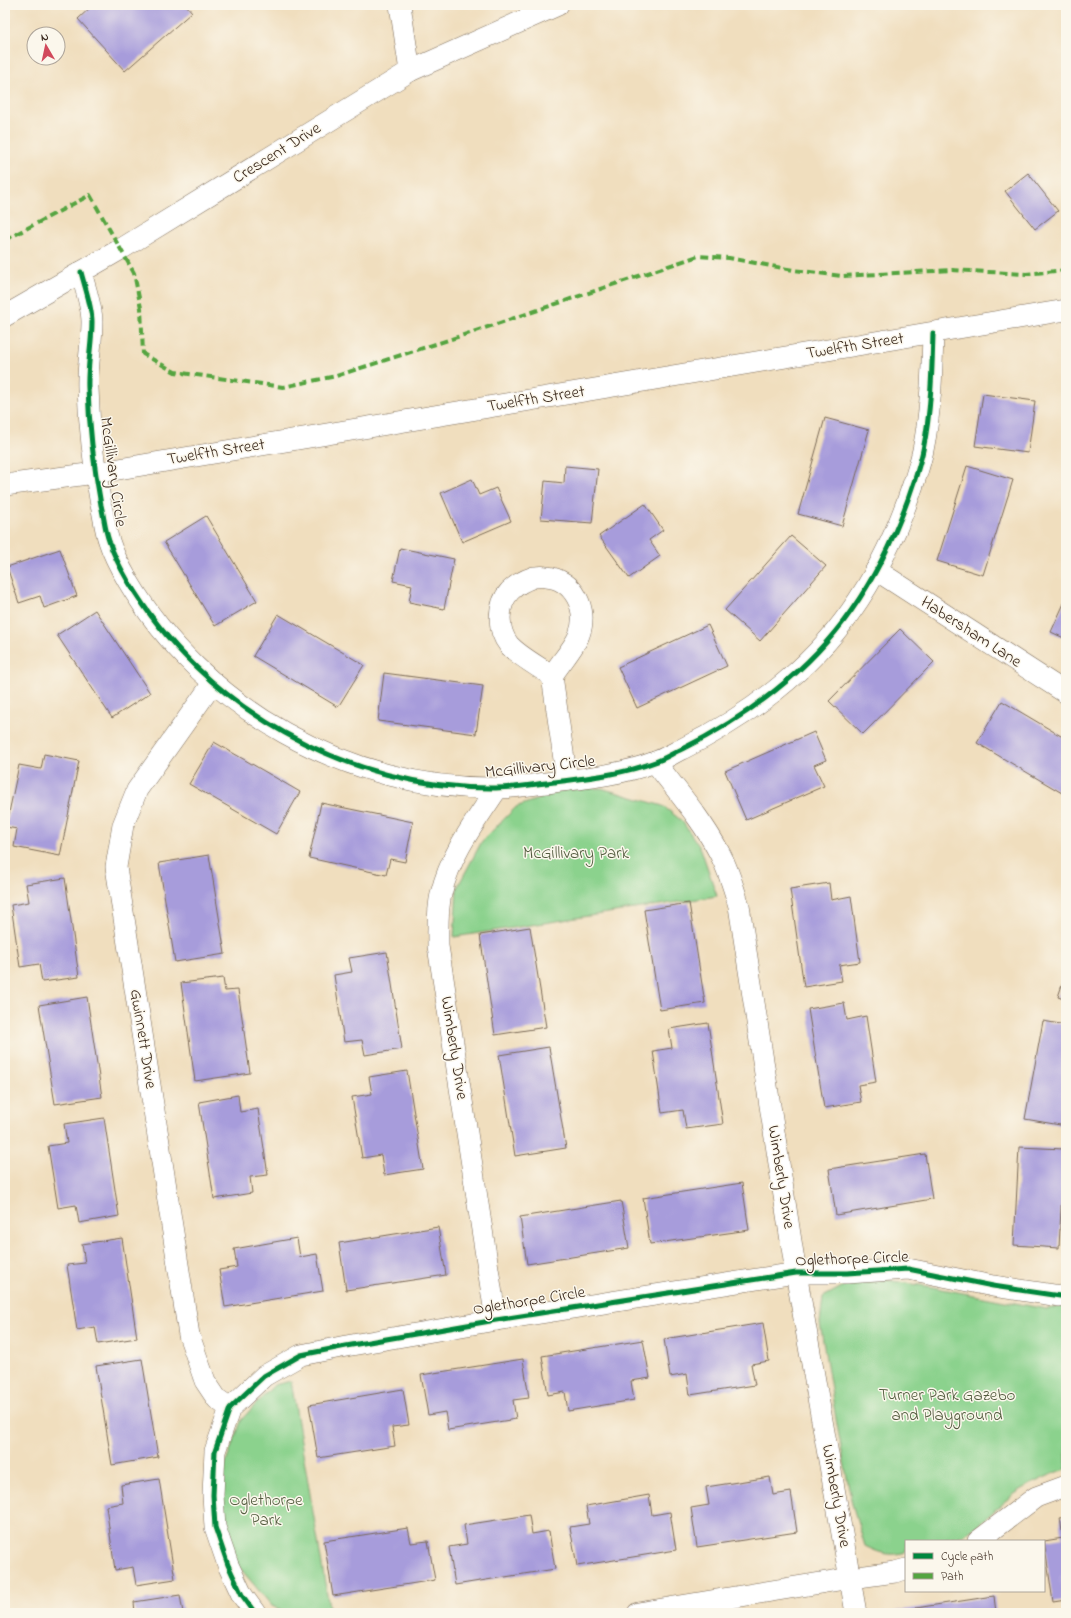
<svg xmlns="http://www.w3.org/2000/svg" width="1071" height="1618" font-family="'Indie Flower',sans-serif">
	<rect width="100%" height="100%" fill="#fbf7ec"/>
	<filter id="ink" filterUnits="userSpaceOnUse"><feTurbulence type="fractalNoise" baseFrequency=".025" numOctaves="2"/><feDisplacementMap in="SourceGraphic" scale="8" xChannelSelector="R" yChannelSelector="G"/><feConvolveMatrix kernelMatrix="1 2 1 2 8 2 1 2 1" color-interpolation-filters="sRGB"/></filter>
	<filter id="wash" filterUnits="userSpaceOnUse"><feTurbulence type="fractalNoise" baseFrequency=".012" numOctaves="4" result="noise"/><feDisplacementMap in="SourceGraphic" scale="16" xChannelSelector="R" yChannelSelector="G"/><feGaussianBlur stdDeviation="0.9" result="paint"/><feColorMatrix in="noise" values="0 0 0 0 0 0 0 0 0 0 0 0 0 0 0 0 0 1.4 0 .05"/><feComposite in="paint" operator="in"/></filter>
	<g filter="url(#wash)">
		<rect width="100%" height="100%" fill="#f0debe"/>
		<!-- green -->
		<g fill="#8bd28d" stroke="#637e56">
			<polygon points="601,788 663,806 682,821 701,849 717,896 454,937 457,888 482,841 516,807 563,790"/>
			<path d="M887 1280 932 1287 1046 1309 1066 1306V1469C1046 1476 1025 1486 1009 1498 994 1509 980 1527 963 1535 945 1542 926 1541 906 1541V1552C890 1557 879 1553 865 1546L852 1504 837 1425 820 1323 823 1297 851 1282Z"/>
			<polygon points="291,1381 330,1613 287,1613 272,1606 234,1561 221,1515 224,1468 242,1419 274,1385"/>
		</g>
		<g id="blocks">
			<!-- building -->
			<g fill="#a79cdb">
				<polygon points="93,5 186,5 192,12 125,71 78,19"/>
				<polygon points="1028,173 1058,211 1035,229 1005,191"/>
				<polygon points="983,394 1035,401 1028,453 975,446"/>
				<polygon points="825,418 869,430 842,526 798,514"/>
				<polygon points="565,466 598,469 592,523 541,519 545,481 564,483"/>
				<polygon points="967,466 1013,480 983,575 937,561"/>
				<polygon points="472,479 479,495 496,488 511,521 462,542 441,493"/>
				<polygon points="645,504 663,530 649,540 660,556 629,578 599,536"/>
				<polygon points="206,516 257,601 215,626 164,542"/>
				<polygon points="791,536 826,566 760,641 725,610"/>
				<polygon points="400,548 454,559 444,609 409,602 412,585 393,581"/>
				<polygon points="60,549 77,596 44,608 40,596 19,603 7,567"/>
				<polygon points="1066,599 1066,639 1051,632"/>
				<polygon points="95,610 150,693 112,718 57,635"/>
				<polygon points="278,614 364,665 338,707 253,656"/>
				<polygon points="708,625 727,666 637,708 618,667"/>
				<polygon points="900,629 934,662 863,734 829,701"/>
				<polygon points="384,673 483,686 476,734 378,721"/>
				<polygon points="1002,701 1066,739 1066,786 1062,793 977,743"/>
				<polygon points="814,732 826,760 814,765 824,786 746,820 725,771"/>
				<polygon points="214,742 300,792 276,834 189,784"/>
				<polygon points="44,754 79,761 60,856 14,847 17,829 6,827 19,765 41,769"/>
				<polygon points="321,803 413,822 405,862 390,859 386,875 309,858"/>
				<polygon points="209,855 225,954 175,962 159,863"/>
				<polygon points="65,878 79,977 42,982 39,964 20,967 11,905 29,902 26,884"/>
				<polygon points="829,883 831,900 851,896 860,962 839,965 842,981 804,987 790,889"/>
				<polygon points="689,903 705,1003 660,1010 644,910"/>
				<polygon points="530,927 546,1027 495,1035 480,935"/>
				<polygon points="387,952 402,1049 365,1055 362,1040 344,1042 334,975 352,972 349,958"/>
				<polygon points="1066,973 1066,1000 1058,997"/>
				<polygon points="223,978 225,991 238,990 250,1073 195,1081 181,983"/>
				<polygon points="87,997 102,1097 55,1104 39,1005"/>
				<polygon points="844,1003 847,1020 866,1016 876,1082 858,1085 861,1102 824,1108 808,1009"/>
				<polygon points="1043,1021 1066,1025 1066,1126 1025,1119"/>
				<polygon points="708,1023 723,1124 686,1129 683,1110 662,1113 653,1051 672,1048 669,1029"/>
				<polygon points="549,1047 566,1148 515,1156 499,1055"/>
				<polygon points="407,1071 423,1169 384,1175 381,1155 362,1158 352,1097 372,1094 369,1077"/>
				<polygon points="238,1095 240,1112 258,1109 268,1175 250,1177 252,1193 214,1199 199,1102"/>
				<polygon points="104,1118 119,1216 79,1223 76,1205 58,1208 48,1146 67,1143 64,1124"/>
				<polygon points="1019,1147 1064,1149 1059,1248 1014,1245"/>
				<polygon points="925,1154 932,1199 836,1215 829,1169"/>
				<polygon points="742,1183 749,1230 650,1244 643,1198"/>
				<polygon points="621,1201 629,1248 527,1264 520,1217"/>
				<polygon points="438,1227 446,1275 346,1290 339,1243"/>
				<polygon points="122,1238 137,1338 98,1344 95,1327 77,1330 67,1265 85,1263 82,1244"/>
				<polygon points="297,1238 300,1257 317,1254 323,1291 225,1307 219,1270 237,1267 234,1249"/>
				<polygon points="763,1323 769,1361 751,1364 755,1385 690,1395 687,1374 670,1377 664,1339"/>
				<polygon points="643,1340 650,1378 631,1381 634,1400 568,1411 565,1392 548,1395 542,1356"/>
				<polygon points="142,1359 158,1457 112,1465 96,1366"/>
				<polygon points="523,1359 529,1398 513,1400 516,1419 448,1430 445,1412 428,1415 421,1375"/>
				<polygon points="403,1389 409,1425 392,1427 395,1446 318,1458 309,1405"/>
				<polygon points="770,1477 773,1495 791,1492 797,1532 697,1547 691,1508 709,1505 706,1487"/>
				<polygon points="159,1479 175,1579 136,1585 133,1567 115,1570 106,1506 123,1503 121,1485"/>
				<polygon points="649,1495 652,1515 670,1512 676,1550 577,1566 570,1527 589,1524 586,1506"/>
				<polygon points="529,1515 532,1534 549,1531 555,1569 455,1585 449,1547 467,1544 464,1525"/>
				<polygon points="1066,1517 1066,1600 1053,1602 1044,1541 1063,1538 1060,1518"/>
				<polygon points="408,1528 411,1543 428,1541 435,1580 333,1596 324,1541"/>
				<polygon points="180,1595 183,1613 135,1613 134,1602"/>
				<polygon points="994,1596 996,1613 896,1613 896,1611"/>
			</g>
		</g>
	</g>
	<g filter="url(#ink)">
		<use href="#blocks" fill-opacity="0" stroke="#7a6956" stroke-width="1"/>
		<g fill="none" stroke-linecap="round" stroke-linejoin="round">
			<defs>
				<g id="minor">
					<polyline points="400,5 410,71"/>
					<path d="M81 272C85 288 92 306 92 322 92 344 87 366 88 388 89 427 94 467 101 505 104 517 105 530 109 541 113 554 121 569 128 581 203 708 348 790 496 788 515 788 535 784 554 782 588 778 624 774 655 762 664 759 673 753 682 749 747 717 809 671 851 611 880 570 900 525 915 479 918 469 921 460 923 450 931 412 932 372 933 333"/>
					<polyline points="5,316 121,249 410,71 558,5"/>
					<polyline points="5,485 95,473 1066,310"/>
					<polyline points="876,570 1066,693"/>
					<path d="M534 577C538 577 542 576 546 577 574 579 589 610 579 635 575 647 559 664 552 676 538 666 520 657 509 645 497 630 497 605 510 591 517 584 525 580 534 577Z"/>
					<polyline points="552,676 567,780"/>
					<polyline points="213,683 137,790 123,825 116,867 189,1335 205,1381 217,1399 230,1408"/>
					<path d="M655 762C678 792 703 821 720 854 729 871 734 889 739 906L796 1273 856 1613"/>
					<path d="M496 1320 438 946C438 929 437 911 441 894 450 855 475 822 497 789"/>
					<polyline points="978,1541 1036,1497 1066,1486"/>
					<polyline points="255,1613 242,1595 228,1565 215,1527 213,1495 215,1451 230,1408 264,1376 301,1355 346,1346 496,1320 796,1273 847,1273 908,1269 993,1286 1060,1296 1066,1295"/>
					<polyline points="638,1613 851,1578 895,1572 906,1569"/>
				</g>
			</defs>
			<!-- minor casing -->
			<use href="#minor" stroke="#7a6956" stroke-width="22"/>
			<!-- minor -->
			<use href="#minor" stroke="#fff" stroke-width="21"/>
			<!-- quiet -->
			<polyline stroke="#54a441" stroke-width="4" stroke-dasharray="8 4" stroke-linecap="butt" points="5,240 90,195 134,273 141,308 143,354 175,372 283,387 336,376 470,333 698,256 729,258 793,270 842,276 952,270 1026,274 1066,270"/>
			<defs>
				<g id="cycleway">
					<path d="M81 272C85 288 92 306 92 322 92 344 87 366 88 388 89 427 94 467 101 505 104 517 105 530 109 541 113 554 121 569 128 581 203 708 348 790 496 788 515 788 535 784 554 782 588 778 624 774 655 762 664 759 673 753 682 749 747 717 809 671 851 611 880 570 900 525 915 479 918 469 921 460 923 450 931 412 932 372 933 333"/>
					<polyline points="255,1613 242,1595 228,1565 215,1527 213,1495 215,1451 230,1408 264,1376 301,1355 346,1346 496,1320 796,1273 847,1273 908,1269 993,1286 1060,1296 1066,1295"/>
				</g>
			</defs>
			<!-- cycleway casing -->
			<use href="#cycleway" stroke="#fbf7ec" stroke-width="8"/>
			<!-- cycleway -->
			<use href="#cycleway" stroke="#00873e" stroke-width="5"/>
		</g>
	</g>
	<g text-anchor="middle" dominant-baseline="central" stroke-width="3" stroke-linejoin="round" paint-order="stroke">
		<!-- street labels -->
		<g font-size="17" fill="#3b2a1e" stroke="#fbf7ec">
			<text transform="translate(277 153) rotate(-32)">Crescent Drive</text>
			<text transform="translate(855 346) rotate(-9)">Twelfth Street</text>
			<text transform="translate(536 399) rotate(-9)">Twelfth Street</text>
			<text transform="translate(216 452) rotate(-9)">Twelfth Street</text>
			<text transform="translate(113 472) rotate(82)">McGillivary Circle</text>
			<text transform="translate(971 632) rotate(33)">Habersham Lane</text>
			<text transform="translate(540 767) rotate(-6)">McGillivary Circle</text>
			<text transform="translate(143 1039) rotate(81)">Gwinnett Drive</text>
			<text transform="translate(454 1048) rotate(81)">Wimberly Drive</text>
			<text transform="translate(781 1177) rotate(81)">Wimberly Drive</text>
			<text transform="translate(852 1259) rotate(-2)">Oglethorpe Circle</text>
			<text transform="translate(529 1301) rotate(-9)">Oglethorpe Circle</text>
			<text transform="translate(836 1496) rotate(80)">Wimberly Drive</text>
		</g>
		<!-- park labels -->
		<g font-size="17" fill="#535c3f" stroke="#fbf7ec">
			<text x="576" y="853">McGillivary Park</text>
			<text x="947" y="1395">Turner Park Gazebo<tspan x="947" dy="20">and Playground</tspan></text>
			<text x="266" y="1500">Oglethorpe<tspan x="266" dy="20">Park</tspan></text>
		</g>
	</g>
	<!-- margin -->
	<rect width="1071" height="1618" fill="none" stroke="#fbf7ec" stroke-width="20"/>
	<!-- legend -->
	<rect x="905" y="1540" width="140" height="52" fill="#fbf7ec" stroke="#aea59a"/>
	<rect x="913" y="1553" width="20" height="6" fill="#00873e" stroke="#aea59a"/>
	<text x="941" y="1560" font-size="12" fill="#3b2a1e">Cycle path</text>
	<rect x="913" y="1573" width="20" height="6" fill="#54a441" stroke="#aea59a"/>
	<text x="941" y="1580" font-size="12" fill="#3b2a1e">Path</text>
	<!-- north arrow -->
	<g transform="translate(46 46) rotate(351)"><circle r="19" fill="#fbf7ec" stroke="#aea59a"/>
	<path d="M0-3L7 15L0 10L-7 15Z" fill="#d1495b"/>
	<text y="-6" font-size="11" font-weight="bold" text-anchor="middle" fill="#3b2a1e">N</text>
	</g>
</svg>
